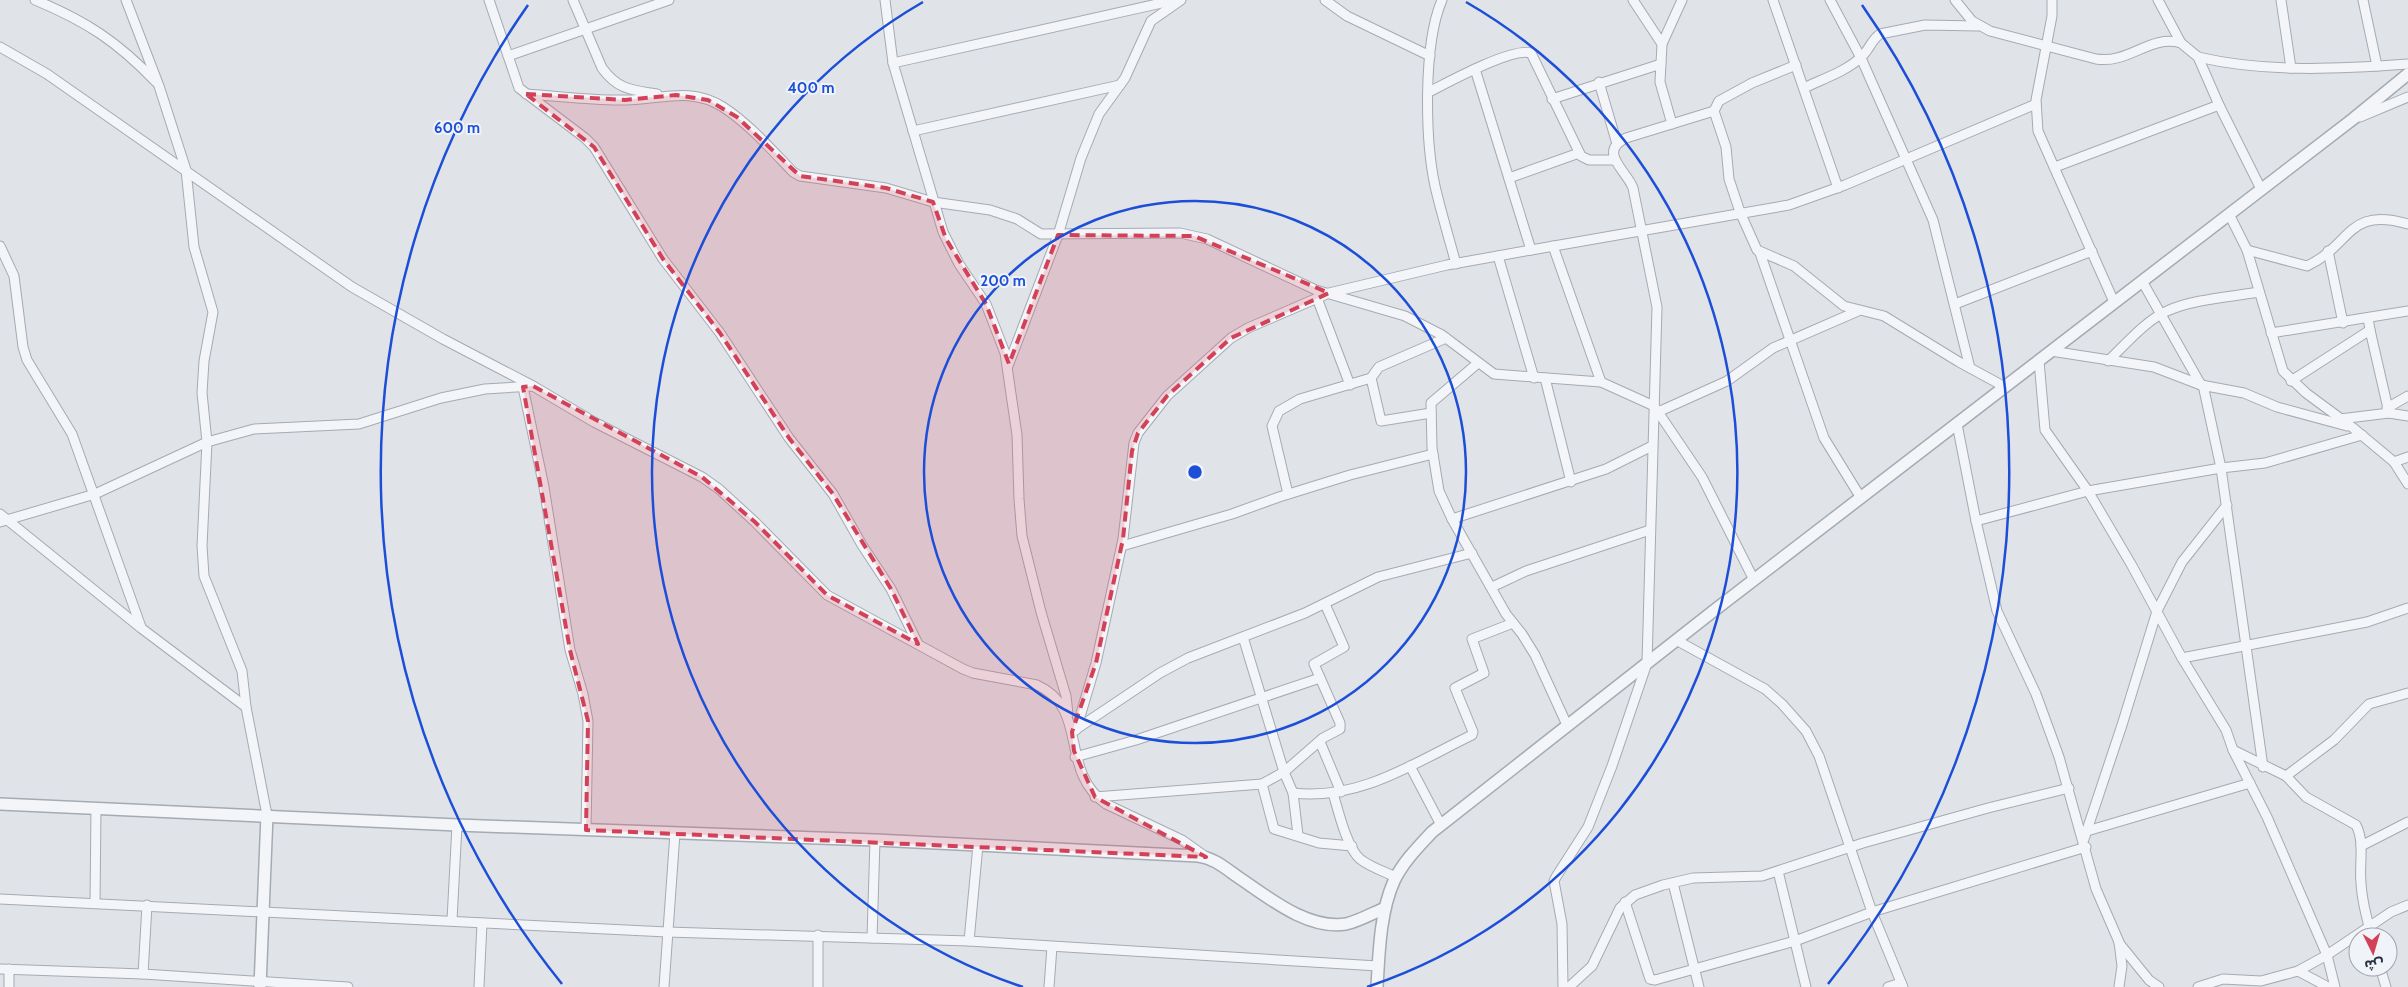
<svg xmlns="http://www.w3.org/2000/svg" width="2408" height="987" font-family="Cabin,'Noto Sans Arabic',sans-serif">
	<rect width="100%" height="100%" fill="#e0e4e9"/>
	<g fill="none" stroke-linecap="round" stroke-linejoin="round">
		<defs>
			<g id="minor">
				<path d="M35 0C86 21 118 42 156 82"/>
				<polyline points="126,0 159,86 186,170 194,247 213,312 204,361 202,393 207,442 202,546 204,576 242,671 246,707"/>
				<polyline points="489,0 519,88 585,138 594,147 663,259 720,333 789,438 833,494 862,545 891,589 918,644"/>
				<path d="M573 0 602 68C618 90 632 90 657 94"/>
				<polyline points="885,0 893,63 943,232 959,264 986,304 1005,353 1017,435 1019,499 1022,536 1041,612 1066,696 1068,714"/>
				<polyline points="1325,0 1347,16 1430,56"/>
				<path d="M1442 0C1423 44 1425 139 1435 186 1441 212 1449 238 1456 264"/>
				<polyline points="1633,0 1662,44 1660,82 1672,124"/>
				<polyline points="1773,0 1838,188"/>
				<polyline points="1830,0 1861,58 1933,220 1970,368"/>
				<path d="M1955 0 1972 21 1990 31 2096 59C2130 64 2150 34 2181 43"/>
				<polyline points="2052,0 2052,16 2036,100 2038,131 2114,302"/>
				<polyline points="2158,0 2181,43 2198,57 2219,105 2261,189"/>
				<polyline points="2281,0 2291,68"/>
				<polyline points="2363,0 2377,66"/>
				<polyline points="1662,44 1682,0"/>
				<path d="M0 47 47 74 352 287 443 339 533 386 594 422 702 477 719 489 755 522 827 595 963 669 973 673 1037 685C1090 709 1058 770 1106 804L1182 840 1206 857"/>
				<polyline points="508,56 669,0"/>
				<path d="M2198 57C2266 73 2339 69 2408 64"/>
				<polyline points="893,63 1175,0"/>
				<polyline points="1796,65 1752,83 1719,101 1714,111 1726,147 1729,179 1740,212 1757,250 1794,266 1844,306 1884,316 1959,362 2005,387"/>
				<polyline points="1475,69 1531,250"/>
				<polyline points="1599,82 1617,144"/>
				<path d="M1804 88C1822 79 1845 72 1860 58 1869 51 1871 40 1880 34L1925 25 1978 26"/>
				<path d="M1429 92C1448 82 1513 47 1531 53L1581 156 1589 160H1614"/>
				<path d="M526 94C559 96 593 101 626 100 660 100 690 86 723 107 749 124 771 149 793 172L800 176 886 188 933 202 990 210 1017 219 1041 234 1180 233 1207 239 1316 290 1405 316 1442 335 1494 374 1601 382 1654 406 1702 477 1754 580"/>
				<polyline points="1552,99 1661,64"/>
				<polyline points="2360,117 2408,97"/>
				<polyline points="913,131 1120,85"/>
				<polyline points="2055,167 2219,105"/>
				<polyline points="1509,178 1579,153"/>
				<polyline points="2229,214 2247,250 2283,371 2306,393 2352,427 2394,462 2408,484"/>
				<polyline points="0,246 14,276 23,347 27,360 72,434 141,627"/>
				<polyline points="1553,246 1601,382"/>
				<path d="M2247 250 2307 266C2352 245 2347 206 2408 224"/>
				<polyline points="2328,251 2343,323"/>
				<polyline points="1760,253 1824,438 1861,498"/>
				<polyline points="1498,256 1534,378"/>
				<polyline points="2142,281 2201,385"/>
				<polyline points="1317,298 1350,385"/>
				<polyline points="1955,304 2092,251"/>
				<polyline points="2370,330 2389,413"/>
				<polyline points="2271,333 2408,311"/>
				<polyline points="2051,351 2154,367 2201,385 2244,393 2277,407 2347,426"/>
				<polyline points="2039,361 2045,430 2088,491 2131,564 2182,658 2226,730 2233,750 2267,817 2327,955 2335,987"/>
				<path d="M2108 361C2126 344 2145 321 2167 311 2193 299 2231 297 2259 292"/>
				<polyline points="1478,363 1431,403 1432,448 1439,491 1452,519 1506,614 1522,634 1535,655 1567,725"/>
				<polyline points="1008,366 1058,235 1081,158 1099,114 1125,78 1151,21 1181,0"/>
				<polyline points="1371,378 1381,421 1431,413"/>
				<polyline points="1545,378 1571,482"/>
				<polyline points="2291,381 2370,330 2368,318"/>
				<polyline points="2203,385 2221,468 2263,767"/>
				<polyline points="523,387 544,487 570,650 583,694 588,721 586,830"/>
				<polyline points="2387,408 2408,396"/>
				<polyline points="1658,412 1727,381 1773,348 1858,311"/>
				<polyline points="2340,419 2389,413 2408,416"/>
				<polyline points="1957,424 1976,521 1997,611 2036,694 2059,757 2096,889 2119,942 2122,966 2119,987"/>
				<polyline points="2394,462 2408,457"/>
				<polyline points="1288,494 1272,426 1279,411 1300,399 1371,378 1379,367 1446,338"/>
				<polyline points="0,514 141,628 246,707 267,815"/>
				<polyline points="1452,519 1606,469 1652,446"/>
				<polyline points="1976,521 2088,491 2221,468 2265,463 2362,435"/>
				<polyline points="0,522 95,494 207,442 254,429 359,424 441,398 485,389 533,386"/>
				<polyline points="1122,546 1232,514 1279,497 1350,475 1433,454"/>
				<polyline points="1492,587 1526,571 1650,530"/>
				<polyline points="1325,604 1344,647 1314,664 1340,723 1340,729 1323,738 1284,772 1262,784 1274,829 1319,843 1352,846"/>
				<polyline points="1243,637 1284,772 1293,793 1298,835"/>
				<polyline points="1676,640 1765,689 1782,704 1806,731 1819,756 1872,912 1903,987"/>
				<polyline points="2182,658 2367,622 2408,608"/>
				<polyline points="1075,730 1160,673 1188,658 1305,613 1378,577 1472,553"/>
				<polyline points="1076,730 1096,663 1123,539 1134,443 1138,433 1167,396 1231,338 1248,328 1329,293 1447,265 1531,250 1789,205 1845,185 2036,104"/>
				<polyline points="1320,742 1341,792"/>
				<path d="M2233 750 2286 776 2306 797 2356 825C2365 842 2359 864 2361 883 2362 901 2367 920 2372 937"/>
				<polyline points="1075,757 1136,740 1320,678"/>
				<polyline points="1410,766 1441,825"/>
				<polyline points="2286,776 2334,740 2369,704 2408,693"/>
				<path d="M1293 793C1359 801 1414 763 1472 735L1473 732 1455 688 1484 673 1472 639 1513 623"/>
				<path d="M1333 793C1338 810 1347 848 1360 859 1370 867 1385 872 1396 877"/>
				<polyline points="1095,797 1262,784"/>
				<polyline points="2087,831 2250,783"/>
				<polyline points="2084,839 2122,725 2157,611 2182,562 2227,505"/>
				<polyline points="2361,846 2408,822"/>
				<polyline points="1778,871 1806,987"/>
				<polyline points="1673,883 1699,987"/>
				<polyline points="0,899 667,932 969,941 1378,966"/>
				<polyline points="1625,902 1650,979 1655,980 1795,941 1872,912 2086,847"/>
				<polyline points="95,903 96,808"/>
				<polyline points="452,920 457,825"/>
				<polyline points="818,935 818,987"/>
				<polyline points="872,938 875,840"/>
				<polyline points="969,941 978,845"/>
				<polyline points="2119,943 2149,980 2159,987"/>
				<polyline points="2380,967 2386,987"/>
				<polyline points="0,969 143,974 348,987"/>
				<polyline points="2298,971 2328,987"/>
				<polyline points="143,974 147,905"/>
				<polyline points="9,987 9,969"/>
				<polyline points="479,987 482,923"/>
				<polyline points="664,987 675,833"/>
				<polyline points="1049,987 1052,947"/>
				<path d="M1563 987 1562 924 1554 881 1556 877 1588 827 1612 766 1647 663 1657 307 1633 188C1627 171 1597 152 1626 138L1714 111"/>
				<polyline points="1569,987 1592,966 1620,908 1635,895 1663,885 1693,878 1762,876 1863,843 1988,808 2069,788"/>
				<polyline points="1888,987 1901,983"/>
				<polyline points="2198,987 2223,979 2261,981 2298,971 2327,955 2391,912 2408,905"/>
			</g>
			<g id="tertiary">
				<path d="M0 804 457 825 875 840 1198 856C1214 858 1225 868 1238 877 1268 897 1307 930 1346 924 1359 921 1373 913 1385 908"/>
				<polyline points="260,987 267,815"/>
				<path d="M1377 987C1379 953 1380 912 1394 881 1403 862 1418 847 1432 832L1716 609 2353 119 2408 74"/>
			</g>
		</defs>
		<!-- minor casing -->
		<use href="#minor" stroke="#a5abb3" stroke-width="11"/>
		<!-- tertiary casing -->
		<use href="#tertiary" stroke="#a5abb3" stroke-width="14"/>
		<!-- minor -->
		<use href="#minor" stroke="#f3f5f8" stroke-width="9"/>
		<!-- tertiary -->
		<use href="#tertiary" stroke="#f3f5f8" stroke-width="11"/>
	</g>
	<!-- marked area -->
	<path fill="#d34158" fill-opacity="0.2" stroke="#d34158" stroke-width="4" stroke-dasharray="10 6" stroke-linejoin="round" d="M526 94 625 100 676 95 708 100 737 117 800 176 886 188 933 202 946 239 986 304 1009 364 1058 235 1194 236 1329 293 1231 338 1167 396 1138 433 1132 451 1123 539 1096 663 1072 732 1074 751 1095 797 1206 857 586 830 588 721 570 650 523 387 533 386 702 477 755 522 827 595 918 644 891 589 833 494 789 438 720 333 663 259 594 147Z"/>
	<!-- distance rings -->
	<g fill="none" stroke="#1d4ed8" stroke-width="2.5">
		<circle cx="1195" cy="472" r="271"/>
		<path d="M1023 987A543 543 0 0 1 923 2M1466 2A543 543 0 0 1 1367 987"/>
		<path d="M562 984A814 814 0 0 1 528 5M1862 5A814 814 0 0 1 1828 984"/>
	</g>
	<circle cx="1195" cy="472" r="8" fill="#1d4ed8" stroke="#f0f3f7" stroke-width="2.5"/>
	<g font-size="15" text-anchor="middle" font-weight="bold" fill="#1d4ed8" stroke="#f0f3f7" stroke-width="4" stroke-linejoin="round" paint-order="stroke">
		<text x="811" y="93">400 m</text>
		<text x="457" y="133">600 m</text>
		<text x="1003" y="286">200 m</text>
	</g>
	<!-- north arrow -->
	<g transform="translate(2373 952) rotate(175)"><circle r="24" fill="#f0f3f7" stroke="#a0a5ae"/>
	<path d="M0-4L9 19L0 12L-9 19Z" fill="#d34158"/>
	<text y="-8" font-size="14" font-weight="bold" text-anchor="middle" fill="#283141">ش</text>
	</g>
</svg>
